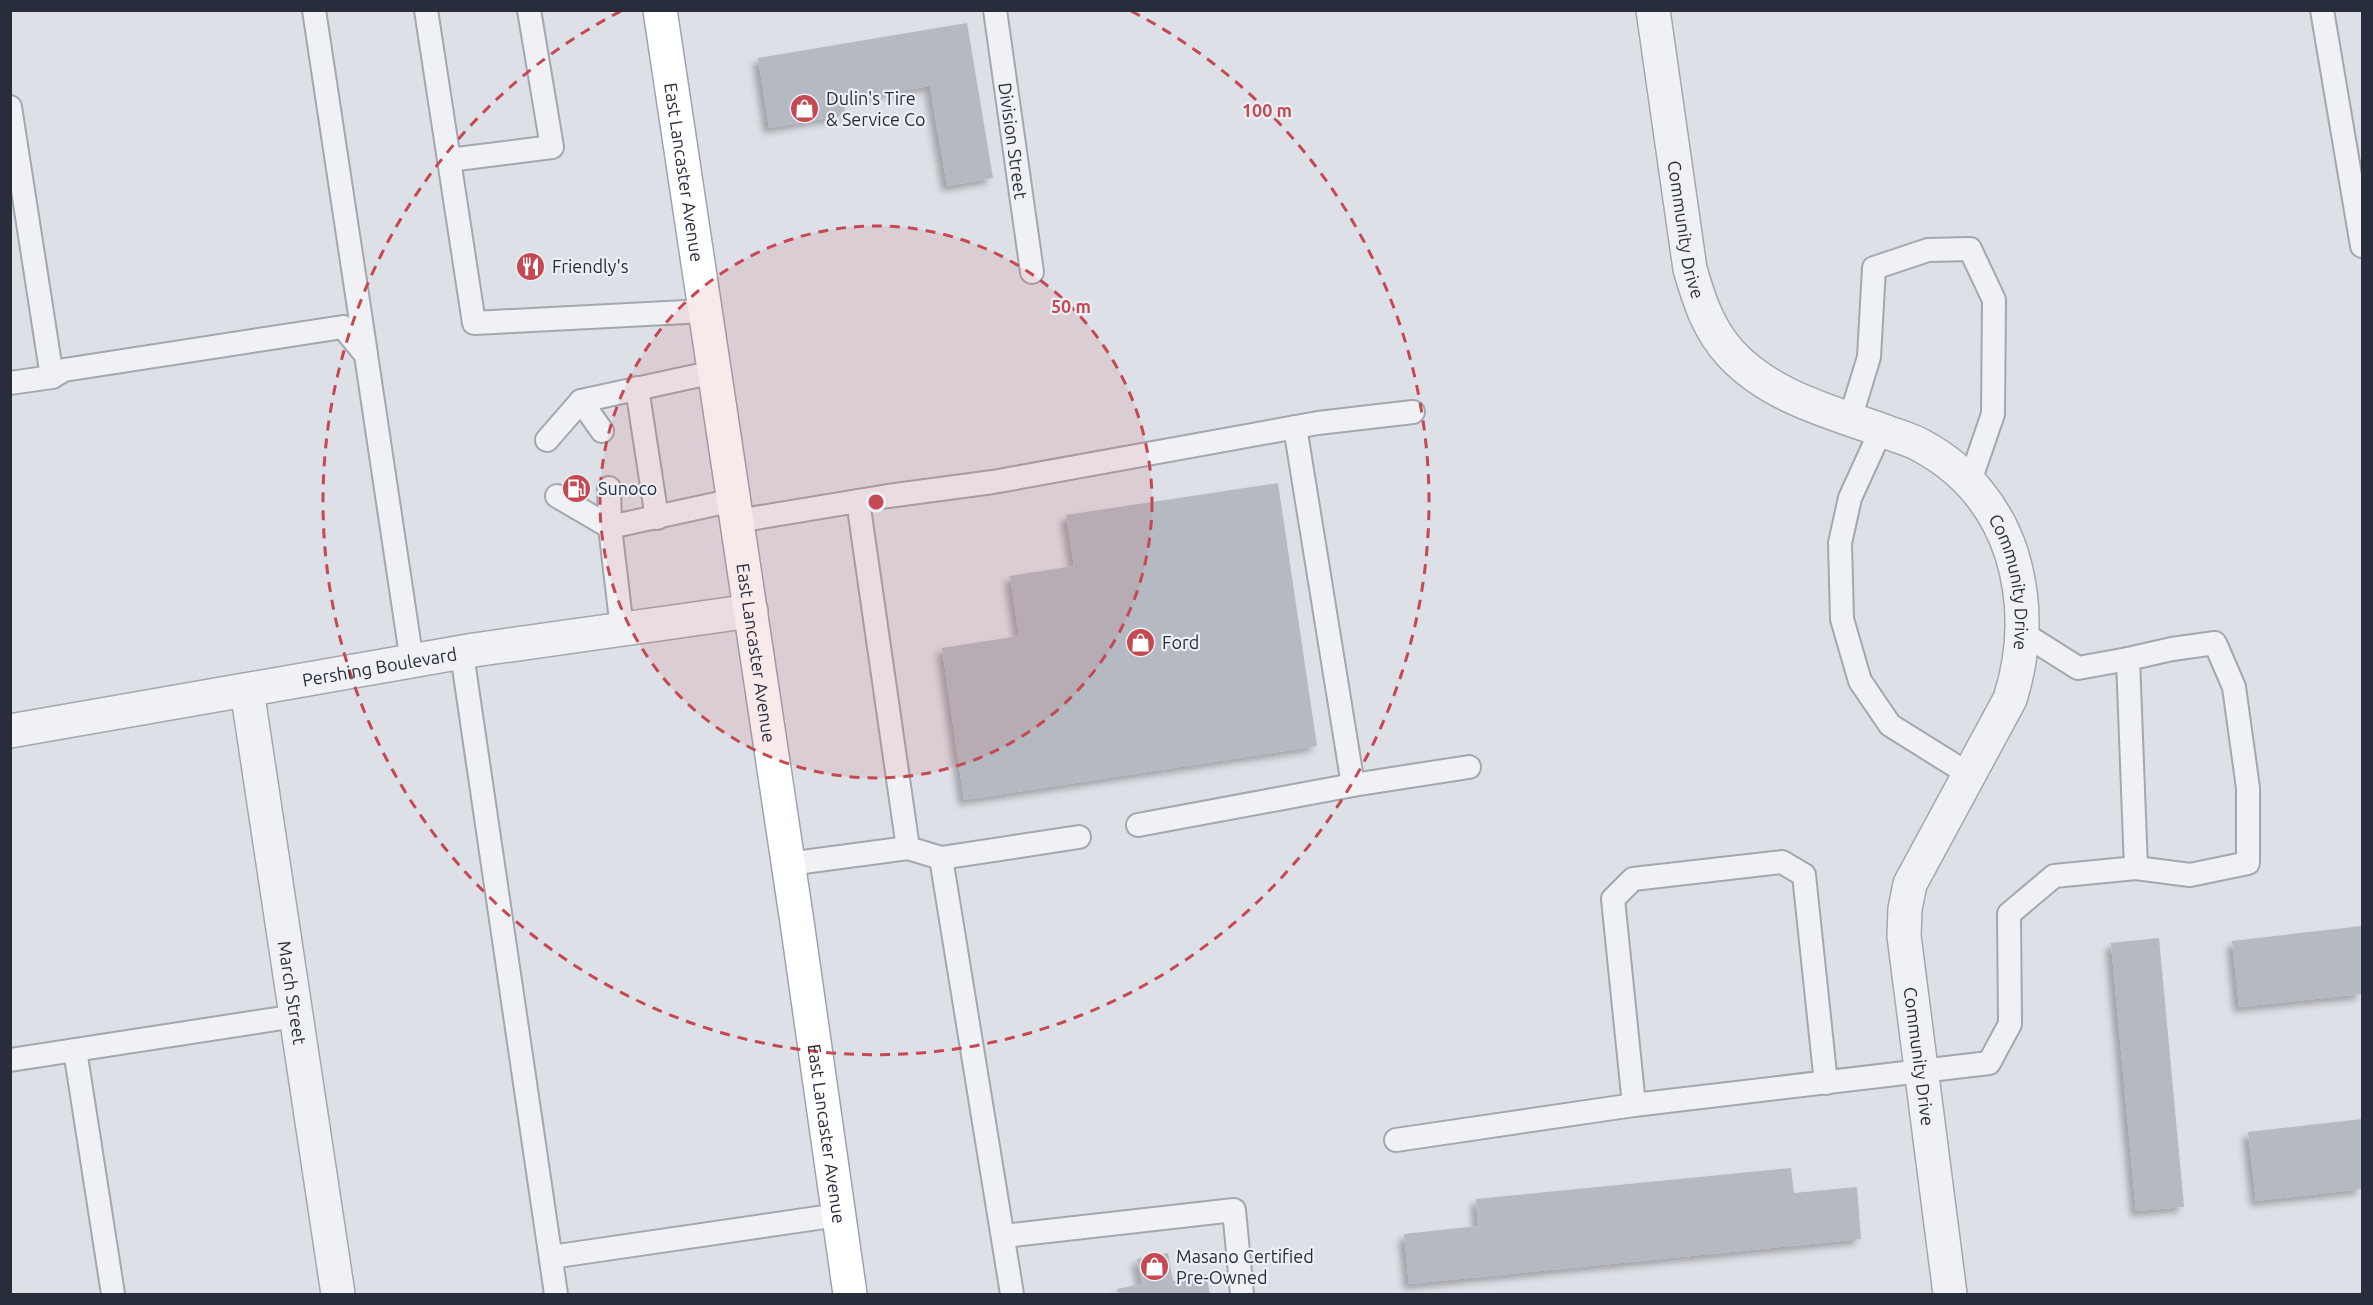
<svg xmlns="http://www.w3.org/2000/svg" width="2373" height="1305" font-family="Ubuntu,sans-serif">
	<defs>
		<filter id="shadow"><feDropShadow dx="-5.5" dy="5.5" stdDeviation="3" flood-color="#0004"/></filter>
	</defs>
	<rect width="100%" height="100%" fill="#dde0e6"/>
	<!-- building -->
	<g fill="#b5b9c2" filter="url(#shadow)">
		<polygon points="967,23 993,178 947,186 930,86 843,100 846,115 769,128 758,58"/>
		<polygon points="1278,483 1317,746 964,800 942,648 1019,636 1010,576 1074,566 1066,515"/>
		<polygon points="2362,926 2362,994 2239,1007 2232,941"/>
		<polygon points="2159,938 2184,1207 2136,1211 2111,943"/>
		<polygon points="2362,1119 2362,1189 2256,1201 2248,1132"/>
		<polygon points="1791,1168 1794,1193 1857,1187 1861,1239 1409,1284 1404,1234 1478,1226 1476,1199"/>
		<polygon points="1168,1253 1173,1281 1206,1274 1210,1294 1118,1294 1117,1289 1142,1284 1137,1259"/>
	</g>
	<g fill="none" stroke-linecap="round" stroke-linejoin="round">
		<defs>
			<g id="service">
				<polyline points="314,10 366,354"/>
				<polyline points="426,10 474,323 705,311"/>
				<path id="s1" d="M995 10 1032 272"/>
				<polyline points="2322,10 2362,246"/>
				<polyline points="10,107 52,377"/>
				<polyline points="449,160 552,147 529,10"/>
				<polyline points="10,383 52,377 64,370 343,327 366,355 412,662"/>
				<polyline points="637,388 657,518"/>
				<polyline points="581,401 602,431"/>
				<polyline points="1850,419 1869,357 1874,268 1928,250 1970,249 1994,300 1993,414 1970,481"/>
				<polyline points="1295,427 1353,785"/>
				<polyline points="1881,430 1850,498 1840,543 1842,619 1860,681 1890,725 1970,775"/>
				<polyline points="547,440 581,401 714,372"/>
				<polyline points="609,488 610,527 734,500"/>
				<polyline points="557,496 610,527 622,629"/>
				<polyline points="858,501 908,848 941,858 1012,1294"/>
				<polyline points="737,521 888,496 993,482 1318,423 1413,412"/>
				<polyline points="462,654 556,1294"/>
				<polyline points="2128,659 2172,649 2215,643 2234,687 2248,788 2248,863 2190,875 2136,868"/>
				<polyline points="1138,825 1353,785 1469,767"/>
				<polyline points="941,858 1079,837"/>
				<polyline points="788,864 908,848"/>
				<polyline points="75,1050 113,1294"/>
				<polyline points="10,1060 296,1016"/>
				<polyline points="1634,1105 1613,899 1633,879 1782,862 1804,875 1826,1083"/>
				<polyline points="1396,1140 1634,1105 1989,1063 2010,1024 2009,914 2054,876 2136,868 2128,659 2078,668 2021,632"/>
				<polyline points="1004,1236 1234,1210 1242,1294"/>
				<polyline points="551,1257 838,1215"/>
			</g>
			<g id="minor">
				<path id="s2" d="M1653 10 1690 269C1699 300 1708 329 1731 354 1771 397 1831 412 1884 431 1896 436 1910 439 1922 446 1966 470 1997 508 2012 555 2026 602 2025 652 2010 699L1910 884 1905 909 1904 936 1950 1294"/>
				<path id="s3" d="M247 690 338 1294"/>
				<path id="s4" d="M10 731 474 650 751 611"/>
			</g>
			<g id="primary">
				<path id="s5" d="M660 10 797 922 850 1294"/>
			</g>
		</defs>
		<!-- service casing -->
		<use href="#service" stroke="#a3a7af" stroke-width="26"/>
		<!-- minor casing -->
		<use href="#minor" stroke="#a3a7af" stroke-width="36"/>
		<!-- primary casing -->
		<use href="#primary" stroke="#9da4b1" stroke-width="36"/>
		<!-- service -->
		<use href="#service" stroke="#eff1f4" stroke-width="22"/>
		<!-- minor -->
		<use href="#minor" stroke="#eff1f4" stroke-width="33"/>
		<!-- primary -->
		<use href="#primary" stroke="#fff" stroke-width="33"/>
	</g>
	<!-- distance rings -->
	<circle cx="876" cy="502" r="276" fill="#c44952" fill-opacity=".12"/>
	<g fill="none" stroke="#c44952" stroke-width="3" stroke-dasharray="10 8">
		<circle cx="876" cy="502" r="276"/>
		<path d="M1131 11A553 553 0 1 1 621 11"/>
	</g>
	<!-- icons -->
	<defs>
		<symbol id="shop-disc" viewBox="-11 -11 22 22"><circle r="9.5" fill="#c44952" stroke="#eceff4"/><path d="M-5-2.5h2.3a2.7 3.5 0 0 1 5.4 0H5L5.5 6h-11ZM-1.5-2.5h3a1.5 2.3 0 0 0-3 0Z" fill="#fff"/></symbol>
		<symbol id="restaurant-disc" viewBox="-11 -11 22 22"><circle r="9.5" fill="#c44952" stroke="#eceff4"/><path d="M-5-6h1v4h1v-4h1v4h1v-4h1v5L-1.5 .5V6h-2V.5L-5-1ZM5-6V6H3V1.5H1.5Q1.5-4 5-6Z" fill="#fff"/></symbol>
		<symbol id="fuel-disc" viewBox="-11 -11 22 22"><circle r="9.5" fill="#c44952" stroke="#eceff4"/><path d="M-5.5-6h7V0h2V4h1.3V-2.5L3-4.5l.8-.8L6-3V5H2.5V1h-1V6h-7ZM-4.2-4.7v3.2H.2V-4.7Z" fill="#fff"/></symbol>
	</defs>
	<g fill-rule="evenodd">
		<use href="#shop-disc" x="788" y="92" width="33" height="33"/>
		<use href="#restaurant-disc" x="514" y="250" width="33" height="33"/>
		<use href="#fuel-disc" x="560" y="472" width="33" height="33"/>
		<use href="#shop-disc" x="1124" y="626" width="33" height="33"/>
		<use href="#shop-disc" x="1138" y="1250" width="33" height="33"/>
	</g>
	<g text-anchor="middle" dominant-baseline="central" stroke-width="4.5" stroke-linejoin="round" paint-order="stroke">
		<!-- poi labels -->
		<g font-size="18" fill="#282d3b" stroke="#eceff4" text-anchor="start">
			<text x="826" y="98">Dulin's Tire<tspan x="826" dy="21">&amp; Service Co</tspan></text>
			<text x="552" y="266">Friendly's</text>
			<text x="598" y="488">Sunoco</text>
			<text x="1162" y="642">Ford</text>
			<text x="1176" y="1256">Masano Certified<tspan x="1176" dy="21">Pre-Owned</tspan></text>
		</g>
		<!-- street labels -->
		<g font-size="18" fill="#282d3b" stroke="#eceff4">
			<text stroke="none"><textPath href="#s1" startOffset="132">Division Street</textPath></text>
			<text stroke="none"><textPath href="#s5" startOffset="164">East Lancaster Avenue</textPath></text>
			<text stroke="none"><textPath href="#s2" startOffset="222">Community Drive</textPath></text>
			<text stroke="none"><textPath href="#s2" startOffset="742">Community Drive</textPath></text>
			<text stroke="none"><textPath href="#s5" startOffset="650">East Lancaster Avenue</textPath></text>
			<text stroke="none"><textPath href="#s4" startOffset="375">Pershing Boulevard</textPath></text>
			<text stroke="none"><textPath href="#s3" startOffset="306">March Street</textPath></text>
			<text stroke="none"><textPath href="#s2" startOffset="1246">Community Drive</textPath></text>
			<text stroke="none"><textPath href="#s5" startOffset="1136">East Lancaster Avenue</textPath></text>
		</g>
	</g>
	<circle cx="876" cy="502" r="9" fill="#c44952" stroke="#eceff4" stroke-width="3"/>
	<g font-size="18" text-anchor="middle" font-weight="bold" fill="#c44952" stroke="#eceff4" stroke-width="4.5" stroke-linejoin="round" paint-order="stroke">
		<text x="1267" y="117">100 m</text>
		<text x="1071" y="313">50 m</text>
	</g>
	<!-- border -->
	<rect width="2373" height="1305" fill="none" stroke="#282d3b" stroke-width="24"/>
</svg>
